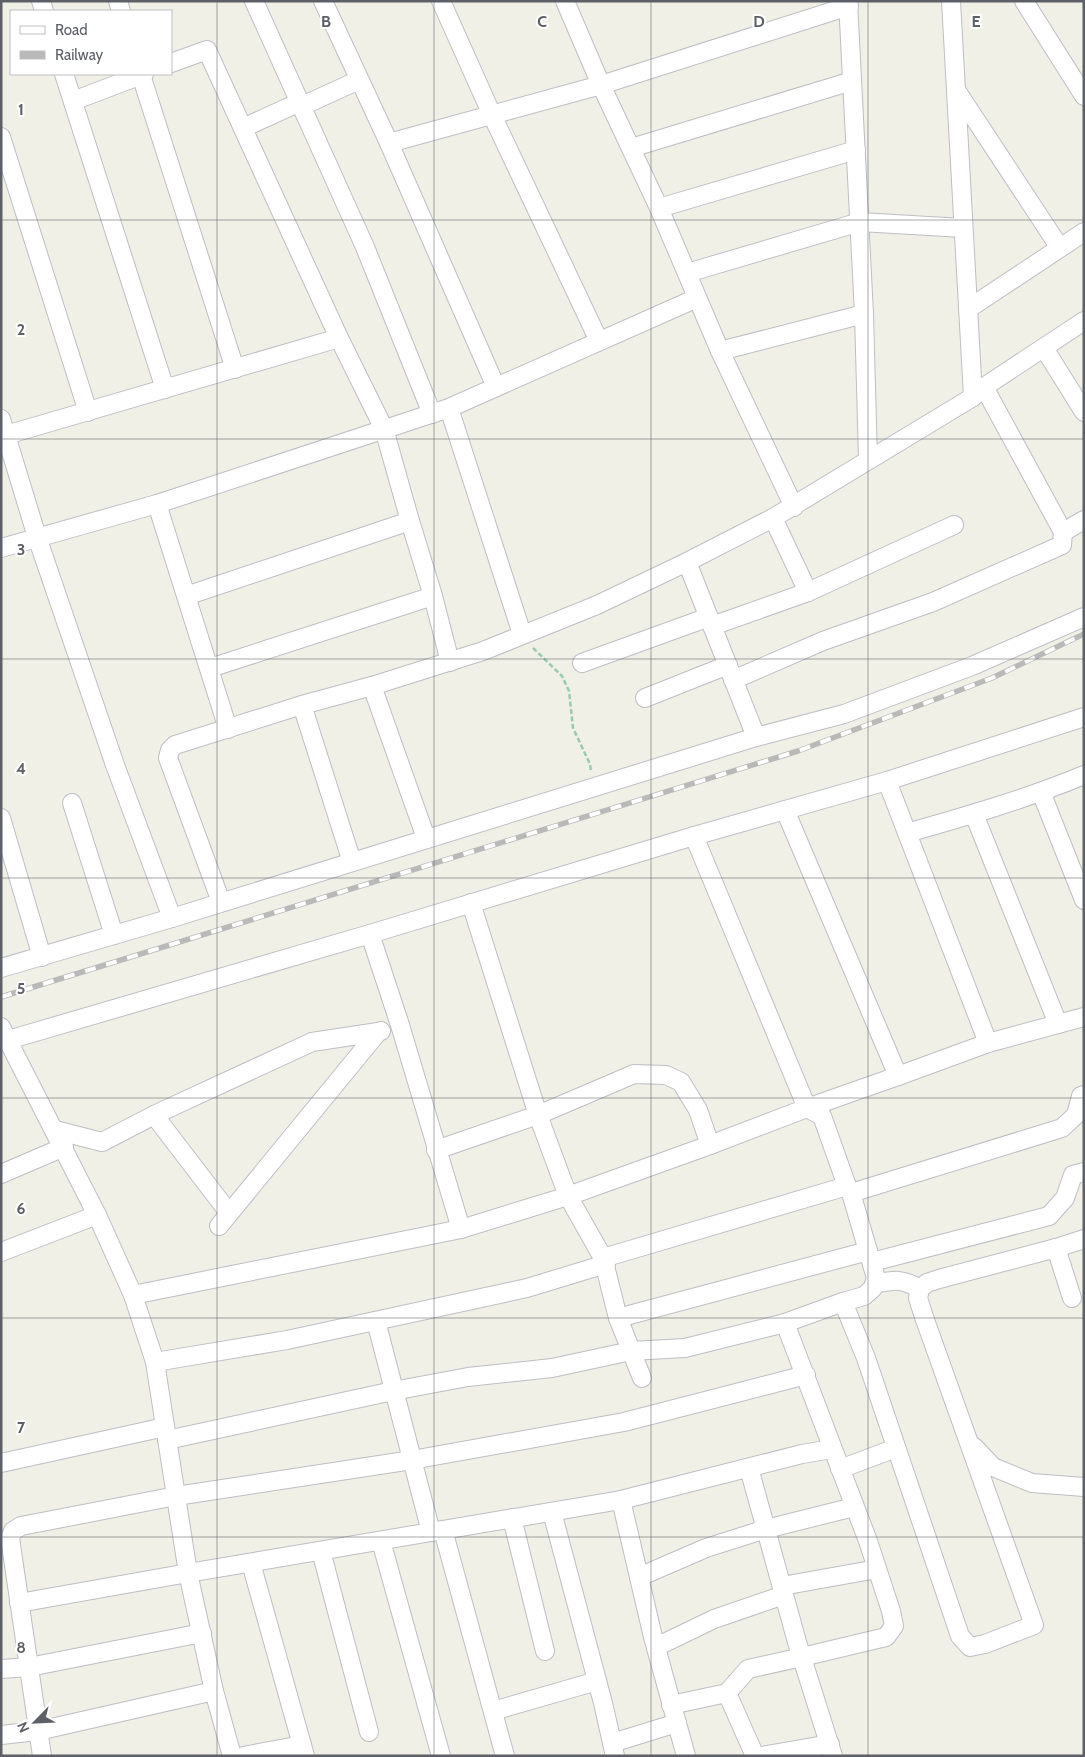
<svg xmlns="http://www.w3.org/2000/svg" width="1085" height="1757" font-family="Cabin,sans-serif">
	<rect width="100%" height="100%" fill="#f1f0e6"/>
	<g fill="none" stroke-linecap="round" stroke-linejoin="round">
		<defs>
			<g id="street">
				<polyline points="41,1 44,11"/>
				<polyline points="118,1 121,11"/>
				<polyline points="254,1 365,247 432,414"/>
				<polyline points="323,1 389,143 496,387"/>
				<polyline points="441,1 492,115 599,341"/>
				<polyline points="565,1 601,85 659,208 720,351 794,507"/>
				<polyline points="848,1 864,314 868,460"/>
				<polyline points="951,1 973,397"/>
				<polyline points="1024,1 1084,96"/>
				<polyline points="171,63 207,50 339,338 384,429 410,521 433,596 450,662"/>
				<polyline points="64,74 165,389"/>
				<polyline points="141,75 235,369"/>
				<polyline points="956,90 1060,248"/>
				<polyline points="73,101 144,74"/>
				<polyline points="302,106 359,80"/>
				<polyline points="243,128 300,102"/>
				<polyline points="1,137 88,412"/>
				<polyline points="389,143 601,85 849,6"/>
				<polyline points="631,148 852,81"/>
				<polyline points="659,208 856,150"/>
				<polyline points="687,273 860,222 963,228"/>
				<polyline points="968,309 1084,232"/>
				<polyline points="1044,348 1084,412"/>
				<polyline points="720,351 864,314"/>
				<polyline points="449,408 522,634"/>
				<polyline points="1,419 37,537 115,765 172,918"/>
				<polyline points="6,435 339,338"/>
				<polyline points="157,504 228,729"/>
				<polyline points="773,518 808,592"/>
				<polyline points="1063,532 1084,520"/>
				<polyline points="1,548 157,504 449,408 697,298"/>
				<polyline points="687,562 756,737"/>
				<polyline points="186,596 410,521"/>
				<polyline points="712,626 808,592 954,525"/>
				<polyline points="582,663 709,617"/>
				<polyline points="210,668 433,596"/>
				<polyline points="733,680 823,641 933,602 1062,545 1063,532 984,387"/>
				<polyline points="372,686 426,838"/>
				<polyline points="645,698 728,665"/>
				<polyline points="302,705 352,862"/>
				<polyline points="887,781 988,1043"/>
				<polyline points="1041,792 1084,900"/>
				<polyline points="72,803 114,935"/>
				<polyline points="974,814 1058,1024"/>
				<polyline points="1,818 42,957"/>
				<path d="M907 833C967 816 1026 799 1084 775"/>
				<polyline points="221,902 168,758 170,750 175,745 302,705 372,686 483,651 597,605 687,562 773,518 973,397 984,387 1084,321"/>
				<polyline points="471,903 538,1115 568,1196 603,1258 618,1318 642,1378"/>
				<polyline points="370,934 400,1025 461,1229"/>
				<polyline points="1,968 172,918 756,737 844,714 972,666 1084,617"/>
				<polyline points="1,1027 97,1215 133,1295 155,1362 188,1573 214,1691 232,1756"/>
				<polyline points="8,1040 370,934 694,836 887,781 1084,717"/>
				<polyline points="898,1076 988,1043 1084,1017"/>
				<polyline points="154,1115 229,1213"/>
				<polyline points="55,1130 102,1142 154,1115 312,1042 378,1032"/>
				<polyline points="436,1150 538,1115 634,1074 666,1075 681,1082 698,1110 710,1145"/>
				<polyline points="1,1174 64,1147"/>
				<polyline points="851,1193 1062,1128 1076,1115 1081,1096 1084,1095"/>
				<polyline points="219,1226 378,1032 381,1031"/>
				<polyline points="1056,1248 1072,1298"/>
				<polyline points="1,1252 97,1215"/>
				<polyline points="603,1258 847,1186"/>
				<polyline points="872,1262 1049,1216 1065,1198 1073,1175 1084,1172"/>
				<path d="M874 1284C894 1280 902 1278 920 1289"/>
				<polyline points="133,1295 461,1229 568,1196 710,1145 807,1108 898,1076 785,810"/>
				<polyline points="843,1302 866,1358 960,1636 970,1647 985,1644 1034,1625 924,1317 918,1298 920,1289 927,1283 939,1279 1056,1248 1084,1239"/>
				<polyline points="618,1318 868,1251"/>
				<polyline points="376,1321 431,1532"/>
				<polyline points="155,1362 287,1340 527,1288 606,1264"/>
				<polyline points="167,1440 393,1391 468,1377 552,1368 631,1351 685,1348 785,1323 843,1302 864,1296 873,1288 876,1278 851,1193 847,1186 822,1116 807,1108 694,836"/>
				<polyline points="974,1447 993,1467 1032,1483 1084,1487"/>
				<polyline points="1,1463 165,1427"/>
				<polyline points="749,1468 797,1642 833,1756"/>
				<polyline points="840,1469 896,1448"/>
				<polyline points="621,1500 653,1637 686,1756"/>
				<polyline points="552,1512 603,1703 615,1756"/>
				<polyline points="512,1518 545,1651"/>
				<polyline points="443,1530 505,1756"/>
				<polyline points="381,1541 441,1756"/>
				<polyline points="321,1551 369,1732"/>
				<polyline points="251,1563 305,1756"/>
				<polyline points="639,1577 706,1548 766,1529 854,1507"/>
				<polyline points="782,1586 877,1569"/>
				<polyline points="19,1603 188,1573 621,1500 802,1454 832,1449"/>
				<polyline points="656,1647 714,1619 784,1595"/>
				<polyline points="1,1669 29,1667 202,1633"/>
				<polyline points="727,1693 755,1756"/>
				<polyline points="671,1705 727,1693 748,1669 802,1657 886,1637 894,1626 891,1611 868,1541 785,1323"/>
				<polyline points="493,1711 597,1681"/>
				<polyline points="1,1735 38,1731 214,1691"/>
				<polyline points="612,1743 677,1723"/>
				<polyline points="42,1756 10,1538 13,1531 21,1526 176,1496 412,1460 624,1422 806,1375"/>
				<polyline points="243,1756 302,1745"/>
				<polyline points="762,1756 830,1744"/>
			</g>
		</defs>
		<!-- street casing -->
		<use href="#street" stroke="#bdbec5" stroke-width="20"/>
		<!-- path -->
		<polyline stroke="#99cbae" stroke-width="2.5" stroke-dasharray="5 2.5" stroke-linecap="butt" points="533,648 562,676 569,691 573,728 590,764 591,772"/>
		<!-- street -->
		<use href="#street" stroke="#fff" stroke-width="18"/>
		<defs>
			<polyline id="rail" points="1,997 798,751 992,678 1084,634"/>
		</defs>
		<!-- rail casing -->
		<use href="#rail" stroke="#b9b9ba" stroke-width="5.5"/>
		<!-- rail -->
		<use href="#rail" stroke="#fff" stroke-width="4" stroke-dasharray="11" stroke-linecap="butt"/>
	</g>
	<!-- grid -->
	<path fill="none" stroke="#5d6067" stroke-width="1" stroke-opacity="0.55" d="M217 1V1756M434 1V1756M651 1V1756M868 1V1756M1 220H1084M1 439H1084M1 659H1084M1 878H1084M1 1098H1084M1 1318H1084M1 1537H1084"/>
	<g font-size="16" text-anchor="middle" font-weight="bold" fill="#5d6067" stroke="#fff" stroke-width="4" stroke-linejoin="round" paint-order="stroke">
		<text x="326" y="27">B</text>
		<text x="542" y="27">C</text>
		<text x="759" y="27">D</text>
		<text x="976" y="27">E</text>
		<text x="21" y="115">1</text>
		<text x="21" y="335">2</text>
		<text x="21" y="555">3</text>
		<text x="21" y="774">4</text>
		<text x="21" y="994">5</text>
		<text x="21" y="1214">6</text>
		<text x="21" y="1433">7</text>
		<text x="21" y="1653">8</text>
	</g>
	<!-- border -->
	<rect width="1085" height="1757" fill="none" stroke="#5d6067" stroke-width="5"/>
	<!-- legend -->
	<rect x="10" y="10" width="162" height="65" fill="#ffffff" stroke="#bebfc2"/>
	<rect x="20" y="26" width="25" height="8" fill="#ffffff" stroke="#bebfc2"/>
	<text x="55" y="35" font-size="15" fill="#5d6067">Road</text>
	<rect x="20" y="51" width="25" height="8" fill="#b9b9ba" stroke="#bebfc2"/>
	<text x="55" y="60" font-size="15" fill="#5d6067">Railway</text>
	<!-- north arrow -->
	<g transform="translate(35 1722) rotate(246)" stroke="#ffffff" stroke-width="4" paint-order="stroke">
	<path d="M0-4L9 19L0 12L-9 19Z" fill="#5d6067"/>
	<text y="-8" font-size="14" font-weight="bold" text-anchor="middle" fill="#5d6067">N</text>
	</g>
</svg>
